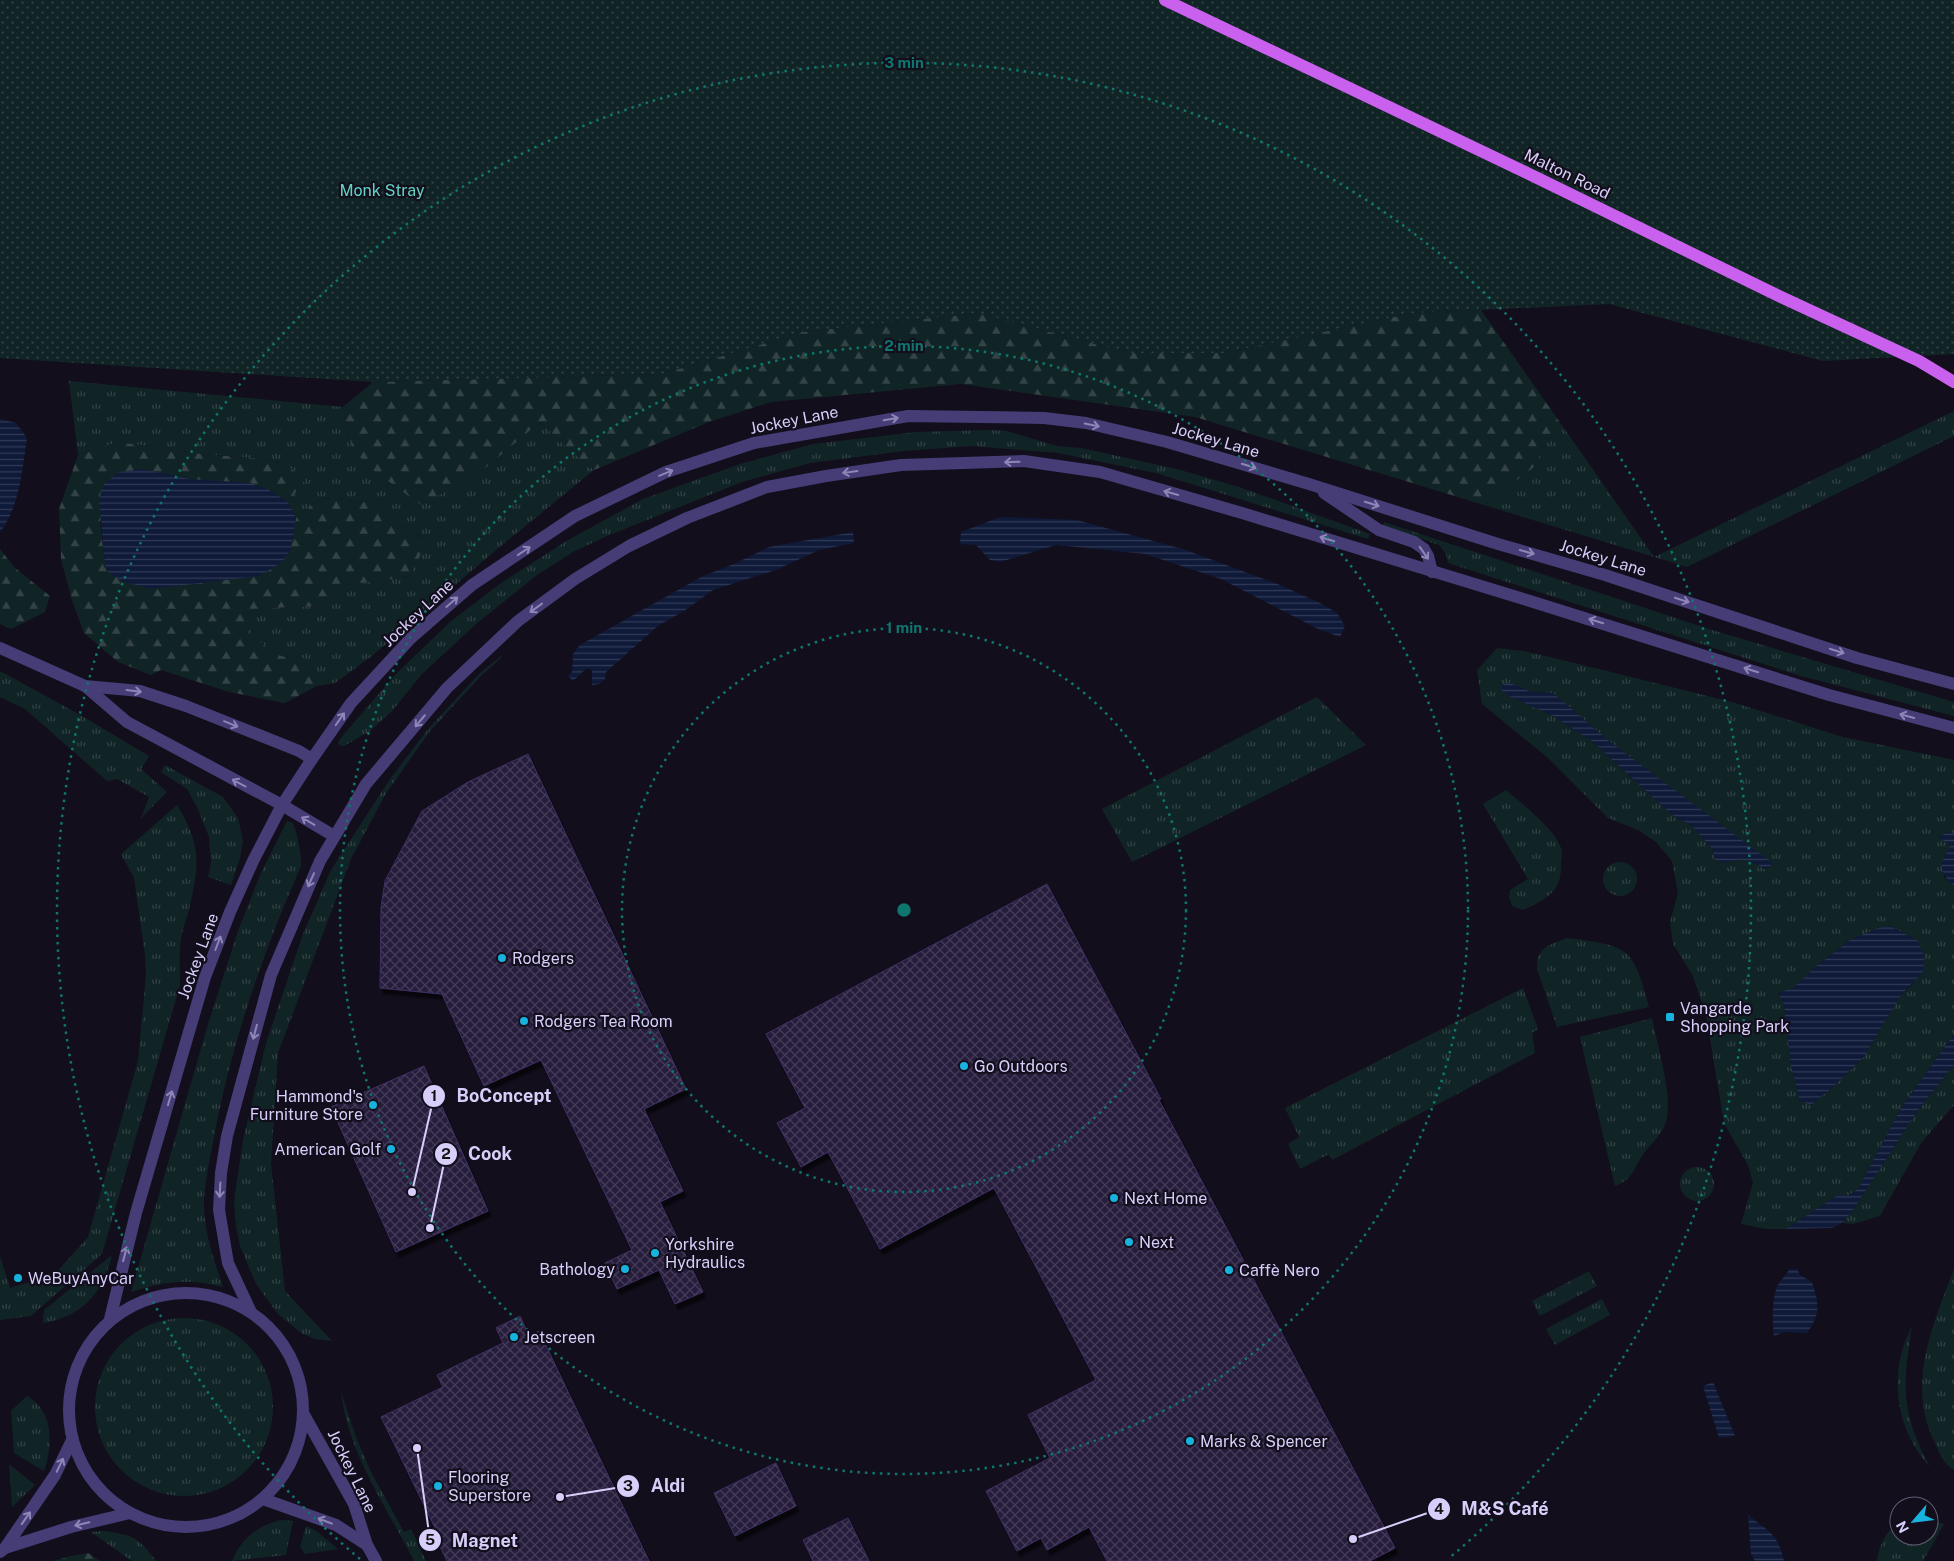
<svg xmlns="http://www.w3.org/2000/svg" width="1954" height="1561" font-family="'Public Sans',sans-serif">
	<defs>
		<pattern id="grass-tufts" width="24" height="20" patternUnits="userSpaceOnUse" patternTransform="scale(1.25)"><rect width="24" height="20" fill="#112425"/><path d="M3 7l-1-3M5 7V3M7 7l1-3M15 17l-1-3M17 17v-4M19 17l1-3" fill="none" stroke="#334346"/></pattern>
		<pattern id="forest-firs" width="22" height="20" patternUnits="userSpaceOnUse" patternTransform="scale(1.25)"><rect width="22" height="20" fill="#112425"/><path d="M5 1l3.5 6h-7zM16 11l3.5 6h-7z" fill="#334346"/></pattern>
		<pattern id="park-dots" width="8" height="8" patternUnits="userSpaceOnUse" patternTransform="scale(1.25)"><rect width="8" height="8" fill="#112425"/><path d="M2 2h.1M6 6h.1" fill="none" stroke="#334346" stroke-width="1.8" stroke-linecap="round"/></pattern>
		<pattern id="water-rules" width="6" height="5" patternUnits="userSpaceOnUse" patternTransform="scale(1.25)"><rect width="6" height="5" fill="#0f1a39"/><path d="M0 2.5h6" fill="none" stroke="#313a57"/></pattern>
		<pattern id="building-cross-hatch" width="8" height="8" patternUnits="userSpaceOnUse" patternTransform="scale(1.25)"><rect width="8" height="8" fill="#261c3b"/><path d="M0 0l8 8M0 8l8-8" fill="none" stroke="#453c58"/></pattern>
		<filter id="shadow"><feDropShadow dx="3" dy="5.5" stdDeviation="1" flood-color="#0009"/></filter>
	</defs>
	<rect width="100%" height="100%" fill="#120e1c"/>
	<!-- grass -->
	<g fill="url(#grass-tufts)" fill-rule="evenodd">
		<polygon points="69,381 343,407 352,448 478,474 540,422 564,445 594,470 496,550 372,656 335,683 317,686 310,659 280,656 248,633 245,617 271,608 320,606 344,585 409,577 426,541 367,502 321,498 296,518 288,502 307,477 273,460 202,454 118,442 78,455"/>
		<polygon points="1954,411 1954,436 1687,567 1484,505 1533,468 1559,421 1654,557"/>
		<polygon points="988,430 1007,431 1057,446 1081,448 1177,469 1239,487 1370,534 1368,539 1156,473 1058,453 971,446 904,451 810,463 742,482 607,536 573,552 537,575 476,624 422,674 392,711 370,731 344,746 339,745 338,742 345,733 394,676 450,622 501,583 568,540 643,499 740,464 813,444 916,432"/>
		<polygon points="1384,522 1712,630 1954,702 1954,716 1801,676 1448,563 1446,554 1439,545 1383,525"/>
		<path d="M1497 648 1523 651 1550 657 1732 702 1843 737 1954 760V834L1950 832 1937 837 1949 844 1950 848 1944 857V877L1954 886V1034L1901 1108 1858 1189 1849 1195H1838L1786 1229H1766L1741 1224 1753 1183 1748 1165 1724 1123 1706 1015 1693 976 1673 944 1670 922 1678 893 1672 861 1656 842 1638 830 1608 818 1547 757 1482 704 1477 670ZM1510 683 1531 692 1553 693 1609 741 1774 865 1765 869C1758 865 1748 858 1739 860 1729 862 1725 864 1715 860L1713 850 1691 825 1672 815 1592 741 1553 716 1509 696ZM1890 926 1918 941 1913 984 1901 995 1863 1058 1833 1087 1811 1105 1800 1101 1791 1066 1784 1005 1778 993 1793 989 1814 968 1850 940Z"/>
		<polygon points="501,656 502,657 481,676 430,731 385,795 351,859 278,1053 271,1164 285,1291 332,1341 315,1339 301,1333 278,1314 256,1284 240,1246 236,1226 234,1201 243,1140 266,1043 303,934 331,870 390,779 428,729 480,673"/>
		<polygon points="0,671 82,716 149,756 141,769 167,792 141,818 149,797 117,779 107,781 25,709 0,697"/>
		<polygon points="1317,697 1366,745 1132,862 1102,809"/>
		<polygon points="165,765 223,797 238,818 243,841 240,858 231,885 208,877 211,863 209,837 198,809 187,789 161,772"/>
		<path d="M1506 790C1521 803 1555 829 1561 848 1563 852 1561 859 1561 864 1562 892 1546 899 1523 910L1512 906 1509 897 1510 890 1528 879 1483 804Z"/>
		<path d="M177 805C200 842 200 862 190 905 188 916 183 927 181 938 179 953 180 970 180 985L102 1254 31 1316 0 1320V1256L10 1288 55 1274 88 1237 138 1061 146 975 145 955 134 878 121 854Z"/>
		<path d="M287 821 293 823C298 838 301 850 301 866 264 950 234 1036 216 1126 212 1150 206 1174 204 1198 203 1229 213 1258 223 1287 189 1278 164 1281 131 1292L208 1024 238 931 260 875Z"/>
		<circle cx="1620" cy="879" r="17"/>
		<path d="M1567 938C1583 940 1619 943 1629 956 1640 970 1644 991 1649 1007L1557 1027 1537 969C1536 947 1550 945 1567 938Z"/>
		<polygon points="1523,988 1538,1029 1532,1033 1535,1053 1332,1160 1329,1154 1300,1169 1288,1144 1299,1137 1285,1108"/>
		<path d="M1652 1018C1657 1044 1675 1102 1665 1125 1660 1137 1649 1145 1642 1156 1632 1171 1633 1179 1615 1186L1580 1037Z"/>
		<polygon points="1954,1065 1954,1105 1921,1143 1880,1216 1853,1224 1842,1223 1851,1213 1918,1110"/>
		<circle cx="1697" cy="1184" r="17"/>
		<path d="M112 1255C103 1293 83 1316 43 1323L44 1310Z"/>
		<path d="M1954 1269V1470C1941 1461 1940 1453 1933 1439 1907 1381 1933 1325 1954 1269Z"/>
		<polygon points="1589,1271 1597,1286 1540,1316 1532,1301"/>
		<polygon points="1602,1299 1610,1315 1555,1345 1546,1329"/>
		<circle cx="184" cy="1407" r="89"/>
		<path d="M1912 1326C1902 1386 1901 1413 1930 1467 1901 1436 1890 1389 1903 1348 1905 1340 1909 1333 1912 1326Z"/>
		<path d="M341 1392 356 1437 371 1472 404 1532 411 1529 426 1561H414C387 1507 348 1454 341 1392Z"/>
		<path d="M27 1396C54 1411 53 1446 44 1471L14 1453 11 1411Z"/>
		<polygon points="9,1464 35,1485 12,1507"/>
		<path d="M281 1520 293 1521 286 1555 232 1561C242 1538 257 1526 281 1520Z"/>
		<path d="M1929 1520 1944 1524 1923 1561H1877C1879 1546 1885 1531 1899 1523V1536H1929Z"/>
		<polygon points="306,1526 315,1530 338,1549 305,1554 300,1547"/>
		<path d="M105 1531C134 1535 139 1538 156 1561H132L91 1532Z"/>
	</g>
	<!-- forest -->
	<g fill="url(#forest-firs)">
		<polygon points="1481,310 1559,421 1533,468 1484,505 1195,417 961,384 771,402 709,422 594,470 564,445 540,422 478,474 421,505 369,467 352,448 343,407 373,382 662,374 802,332 978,313 1129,353 1224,353 1412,313"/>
		<polygon points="118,442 202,454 273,460 307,477 288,502 269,490 190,479 143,469 100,521 104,557 107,571 293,532 296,518 321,498 367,502 427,542 409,577 344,585 320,606 271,608 245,617 248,633 280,656 310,659 317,686 285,703 229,692 161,670 151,675 118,662 84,633 72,600 61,559 59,509 78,455"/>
		<polygon points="0,549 14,567 50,596 45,612 11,629 0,624"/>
		<polygon points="88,1553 100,1561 53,1561 71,1556"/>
	</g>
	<!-- park -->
	<polygon fill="url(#park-dots)" points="0,0 1954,0 1954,354 1823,361 1609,304 1412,313 1224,353 1129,353 978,313 802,332 662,374 373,382 0,358"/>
	<!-- water -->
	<g fill="url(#water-rules)">
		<path d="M0 419 16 423 27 438C22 469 20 507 0 532Z"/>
		<polygon points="143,469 190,479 251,483 269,490 288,502 296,518 291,549 282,562 260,576 151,589 122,581 107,571 104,557 99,499 104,484 119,472"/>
		<polygon points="1000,517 1077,520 1186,550 1280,585 1320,603 1337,613 1345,626 1340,637 1318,629 1221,579 1145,554 1056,545 1000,562 990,560 976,545 960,544 961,532"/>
		<polygon points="853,532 854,543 819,550 776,570 713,590 684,611 658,626 606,672 605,679 599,684 592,685 592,671 587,668 573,681 568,676 572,672 573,654 580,645 703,576 734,564 769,547"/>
		<path d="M1510 683 1531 692 1553 693 1609 741 1774 864 1765 869C1758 865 1748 858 1739 860 1729 862 1725 864 1715 860L1713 850 1691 825 1672 815 1592 741 1553 716 1509 696 1502 691V685Z"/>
		<path d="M1950 832 1954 834V886C1939 872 1938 865 1950 848L1949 844 1937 837Z"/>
		<polygon points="1890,926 1918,941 1924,956 1923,972 1901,995 1863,1058 1833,1087 1811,1105 1800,1101 1791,1066 1784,1005 1778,993 1793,988 1814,968 1850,940 1878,928"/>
		<polygon points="1954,1034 1954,1065 1918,1110 1851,1213 1842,1223 1832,1228 1786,1229 1838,1195 1849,1195 1858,1189 1901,1108"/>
		<path d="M1789 1269H1797L1800 1275 1812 1282C1819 1303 1821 1314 1807 1333L1784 1332 1774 1336C1772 1323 1772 1296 1778 1285 1781 1278 1786 1277 1789 1269Z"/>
		<polygon points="1713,1382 1735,1436 1719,1438 1703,1386"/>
		<path d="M1748 1515C1768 1531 1778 1533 1784 1561H1755L1751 1554Z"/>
	</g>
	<!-- building -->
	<g fill="url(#building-cross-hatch)" stroke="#413065" filter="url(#shadow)">
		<polygon points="528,754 686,1089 644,1109 683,1191 660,1202 703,1292 675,1304 659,1270 617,1289 605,1263 632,1250 541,1060 484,1086 442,994 380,988 381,908 385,881 422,811 468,782"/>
		<polygon points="1047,884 1161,1099 1159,1100 1395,1548 1370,1561 1107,1561 1089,1527 1047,1550 1041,1538 1017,1551 986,1491 1050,1458 1028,1415 1096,1380 994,1188 880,1249 828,1152 801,1167 777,1123 805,1108 766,1034"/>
		<polygon points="424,1066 488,1211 396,1252 331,1107"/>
		<polygon points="520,1316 529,1336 539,1331 649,1561 447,1561 436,1538 439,1536 381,1417 443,1387 437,1375 503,1343 496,1328"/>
		<polygon points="776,1463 796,1506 735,1536 714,1493"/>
		<polygon points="848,1518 869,1561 813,1561 803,1540"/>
	</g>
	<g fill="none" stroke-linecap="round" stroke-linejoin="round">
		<!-- minor -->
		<g stroke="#463d76" stroke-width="12">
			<polyline points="1324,493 1379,530 1414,542 1424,549 1428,556 1432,572"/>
			<polyline points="0,648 85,686 127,722 282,805 334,836"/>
			<polyline points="85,686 140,691 186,706 299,751 312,759"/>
			<circle cx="186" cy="1410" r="117"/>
			<polyline points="250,1310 228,1263 219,1210 221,1173 227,1136 271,975 320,861 366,784 447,688 518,621 575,579 629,546 687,518 767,487 826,476 901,465 1024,461 1100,472 1242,513 1530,601 1829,695 1954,728"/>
			<polyline points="110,1319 136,1213 205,977 230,912 253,861 282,805 312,759 351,703 411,638 472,585 575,516 666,472 754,443 908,416 1044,418 1086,423 1167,442 1309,484 1498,544 1605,575 1857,658 1954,684"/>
			<polyline points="303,1413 354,1504 367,1545 376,1561"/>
			<polyline points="263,1499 336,1525 367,1545"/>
			<polyline points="5,1548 71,1527 130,1513"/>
			<polyline points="0,1552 5,1548 55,1475 72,1440"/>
		</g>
		<!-- major -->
		<polyline stroke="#ca60ee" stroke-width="12" points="1165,0 1525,172 1781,297 1919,361 1954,382"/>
	</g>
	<!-- one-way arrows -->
	<defs><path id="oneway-shaft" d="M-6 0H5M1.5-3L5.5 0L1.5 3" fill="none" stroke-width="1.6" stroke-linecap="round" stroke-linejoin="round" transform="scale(1.25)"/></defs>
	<g stroke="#8f86b8">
		<use href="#oneway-shaft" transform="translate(891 419) rotate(-10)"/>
		<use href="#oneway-shaft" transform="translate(1092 425) rotate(12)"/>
		<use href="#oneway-shaft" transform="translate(1012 462) rotate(178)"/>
		<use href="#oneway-shaft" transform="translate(1249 466) rotate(17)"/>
		<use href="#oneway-shaft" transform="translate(850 472) rotate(172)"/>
		<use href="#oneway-shaft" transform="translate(666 473) rotate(-22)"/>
		<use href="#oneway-shaft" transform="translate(1171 493) rotate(-164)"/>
		<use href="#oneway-shaft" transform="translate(1372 504) rotate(17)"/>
		<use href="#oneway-shaft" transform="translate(1327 539) rotate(-163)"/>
		<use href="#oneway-shaft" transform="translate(524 551) rotate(-34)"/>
		<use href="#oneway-shaft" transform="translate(1527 552) rotate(16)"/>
		<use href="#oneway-shaft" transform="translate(1424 553) rotate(55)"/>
		<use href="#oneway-shaft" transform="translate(1682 600) rotate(18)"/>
		<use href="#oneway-shaft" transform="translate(452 602) rotate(-41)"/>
		<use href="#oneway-shaft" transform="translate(536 608) rotate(144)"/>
		<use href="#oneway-shaft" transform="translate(1596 621) rotate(-163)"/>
		<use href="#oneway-shaft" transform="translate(1837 651) rotate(18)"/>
		<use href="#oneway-shaft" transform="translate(1751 670) rotate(-163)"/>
		<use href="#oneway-shaft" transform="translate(134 691) rotate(7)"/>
		<use href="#oneway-shaft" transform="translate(1907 716) rotate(-165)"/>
		<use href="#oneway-shaft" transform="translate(340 719) rotate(-55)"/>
		<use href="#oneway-shaft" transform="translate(420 721) rotate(130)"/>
		<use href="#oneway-shaft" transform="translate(231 724) rotate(22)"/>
		<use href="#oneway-shaft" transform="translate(239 783) rotate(-152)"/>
		<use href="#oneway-shaft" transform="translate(308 821) rotate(-149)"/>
		<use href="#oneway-shaft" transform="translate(311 880) rotate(114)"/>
		<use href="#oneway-shaft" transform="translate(218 943) rotate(-69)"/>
		<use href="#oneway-shaft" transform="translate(255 1032) rotate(105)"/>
		<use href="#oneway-shaft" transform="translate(170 1098) rotate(-74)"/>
		<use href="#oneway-shaft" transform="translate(220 1190) rotate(93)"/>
		<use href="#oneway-shaft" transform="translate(125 1254) rotate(-75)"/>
		<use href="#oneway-shaft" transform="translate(60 1465) rotate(-64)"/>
		<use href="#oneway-shaft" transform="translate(26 1518) rotate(-55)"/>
		<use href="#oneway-shaft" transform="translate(325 1521) rotate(-159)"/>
		<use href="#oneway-shaft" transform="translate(82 1524) rotate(167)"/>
	</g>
	<!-- distance rings -->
	<g fill="none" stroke="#0f766e" stroke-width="2.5" stroke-dasharray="2.5 5">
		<circle cx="904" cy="910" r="282"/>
		<circle cx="904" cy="910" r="564"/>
		<path d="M360 1559A847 847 0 1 1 1448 1559"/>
	</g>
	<!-- markers -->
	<g fill="#17b2dd" stroke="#120e1c" stroke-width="2">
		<circle cx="502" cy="958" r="5"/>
		<rect x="1665" y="1012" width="10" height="10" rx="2.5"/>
		<circle cx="524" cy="1021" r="5"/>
		<circle cx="964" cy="1066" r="5"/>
		<circle cx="373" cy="1105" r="5"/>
		<circle cx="391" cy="1149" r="5"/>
		<circle cx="1114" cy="1198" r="5"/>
		<circle cx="1129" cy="1242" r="5"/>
		<circle cx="655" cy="1253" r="5"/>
		<circle cx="625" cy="1269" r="5"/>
		<circle cx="1229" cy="1270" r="5"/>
		<circle cx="18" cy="1278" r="5"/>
		<circle cx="514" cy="1337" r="5"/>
		<circle cx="1190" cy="1441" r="5"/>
		<circle cx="438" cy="1486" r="5"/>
	</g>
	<g text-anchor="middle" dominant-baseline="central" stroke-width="4.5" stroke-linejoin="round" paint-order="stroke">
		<!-- street labels -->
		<g font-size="16" fill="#d8cefa" stroke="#120e1c">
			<text transform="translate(1567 174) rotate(26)">Malton Road</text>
			<text transform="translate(794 420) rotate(-11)">Jockey Lane</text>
			<text transform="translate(1216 440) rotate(16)">Jockey Lane</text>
			<text transform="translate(1603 558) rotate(17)">Jockey Lane</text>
			<text transform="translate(418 613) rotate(-43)">Jockey Lane</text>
			<text transform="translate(198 956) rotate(-70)">Jockey Lane</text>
			<text transform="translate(352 1471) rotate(64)">Jockey Lane</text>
		</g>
		<!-- park labels -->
		<g font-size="16" fill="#62d1c3" stroke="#120e1c">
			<text x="382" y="190">Monk Stray</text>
		</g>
		<!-- poi labels -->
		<g font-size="16" fill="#d8cefa" stroke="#120e1c" text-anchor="start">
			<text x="512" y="958">Rodgers</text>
			<text x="1680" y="1008">Vangarde<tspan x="1680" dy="18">Shopping Park</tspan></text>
			<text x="534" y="1021">Rodgers Tea Room</text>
			<text x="974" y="1066">Go Outdoors</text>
			<text x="363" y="1096" text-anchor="end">Hammond's<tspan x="363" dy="18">Furniture Store</tspan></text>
			<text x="381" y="1149" text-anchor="end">American Golf</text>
			<text x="1124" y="1198">Next Home</text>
			<text x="1139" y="1242">Next</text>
			<text x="665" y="1244">Yorkshire<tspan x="665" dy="18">Hydraulics</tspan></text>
			<text x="615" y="1269" text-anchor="end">Bathology</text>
			<text x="1239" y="1270">Caffè Nero</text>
			<text x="28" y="1278">WeBuyAnyCar</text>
			<text x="524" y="1337">Jetscreen</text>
			<text x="1200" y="1441">Marks &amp; Spencer</text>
			<text x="448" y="1477">Flooring<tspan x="448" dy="18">Superstore</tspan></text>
		</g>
	</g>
	<circle cx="904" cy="910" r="8" fill="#0f766e" stroke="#120e1c" stroke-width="2.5"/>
	<g font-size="15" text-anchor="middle" font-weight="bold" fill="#0f766e" stroke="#120e1c" stroke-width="4.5" stroke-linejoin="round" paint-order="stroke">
		<text x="904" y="68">3 min</text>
		<text x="904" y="351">2 min</text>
		<text x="904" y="633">1 min</text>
	</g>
	<!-- callouts -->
	<path fill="none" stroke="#d8cefa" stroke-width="2" d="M412 1192L434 1096M430 1228L446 1154M560 1497L628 1486M1353 1539L1439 1509M417 1448L430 1540"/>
	<g fill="#d8cefa" stroke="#120e1c" stroke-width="2">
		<circle cx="412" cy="1192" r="5"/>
		<circle cx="430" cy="1228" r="5"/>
		<circle cx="560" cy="1497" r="5"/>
		<circle cx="1353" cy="1539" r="5"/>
		<circle cx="417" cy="1448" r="5"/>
		<circle cx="434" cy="1096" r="12"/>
		<circle cx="446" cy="1154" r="12"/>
		<circle cx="628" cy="1486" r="12"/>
		<circle cx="1439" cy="1509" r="12"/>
		<circle cx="430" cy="1540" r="12"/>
	</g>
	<g font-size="15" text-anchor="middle" font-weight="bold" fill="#111">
		<text x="434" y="1101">1</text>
		<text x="446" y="1159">2</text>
		<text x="628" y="1491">3</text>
		<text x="1439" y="1514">4</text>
		<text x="430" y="1545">5</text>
	</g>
	<g font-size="18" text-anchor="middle" font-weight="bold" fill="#d8cefa" stroke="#120e1c" stroke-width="4.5" stroke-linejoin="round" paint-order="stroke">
		<text x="504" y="1102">BoConcept</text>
		<text x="490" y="1160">Cook</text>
		<text x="668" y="1492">Aldi</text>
		<text x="1505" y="1515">M&amp;S Café</text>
		<text x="485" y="1547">Magnet</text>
	</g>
	<!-- north arrow -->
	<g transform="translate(1914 1521) rotate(242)"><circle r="24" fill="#120e1c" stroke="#615b75"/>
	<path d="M0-4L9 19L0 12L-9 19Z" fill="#17b2dd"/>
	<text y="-8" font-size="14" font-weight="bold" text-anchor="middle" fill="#d8cefa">N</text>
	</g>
</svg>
